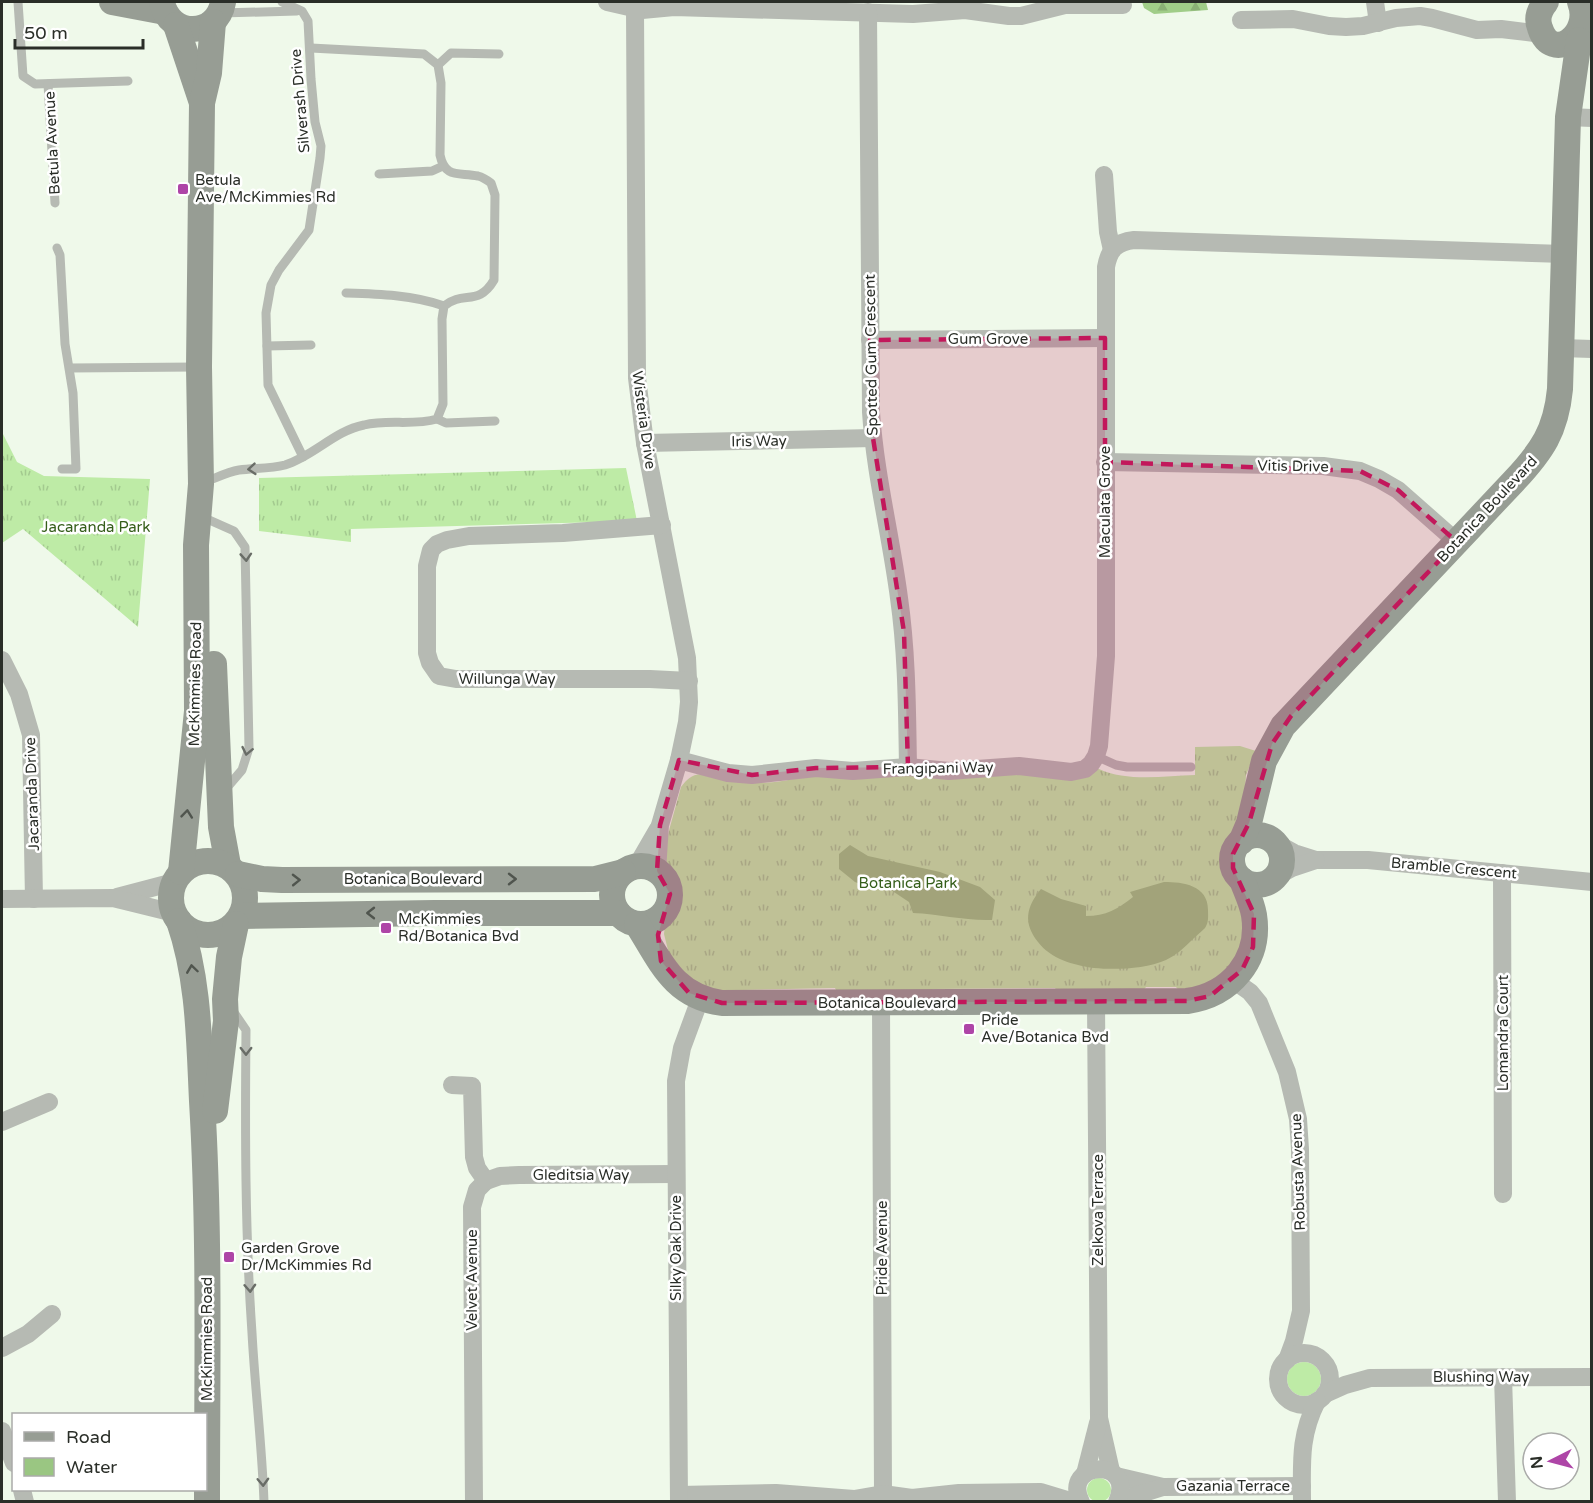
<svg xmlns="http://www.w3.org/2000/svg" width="1593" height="1503" font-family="'Varela Round',sans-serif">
	<defs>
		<pattern id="grass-tufts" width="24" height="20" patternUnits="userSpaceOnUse" patternTransform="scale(1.5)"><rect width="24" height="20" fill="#beeba6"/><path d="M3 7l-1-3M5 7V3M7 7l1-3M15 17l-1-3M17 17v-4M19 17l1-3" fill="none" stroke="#a3ca8f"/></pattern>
		<pattern id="forest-firs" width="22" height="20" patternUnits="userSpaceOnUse" patternTransform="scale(1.5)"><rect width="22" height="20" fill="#a0cd88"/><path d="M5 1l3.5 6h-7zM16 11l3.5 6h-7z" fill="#8ab075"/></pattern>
	</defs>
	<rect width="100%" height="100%" fill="#eff9ea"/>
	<!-- grass -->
	<g fill="url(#grass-tufts)">
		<polygon points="2,432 17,462 44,476 150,479 138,627 23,529 2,543"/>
		<polygon points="626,468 637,521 351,529 351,542 259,531 259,478"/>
		<path d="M1240 746 1256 751 1246 775 1245 794 1228 853V872L1235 883 1245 911 1241 953 1214 983 1180 992 1176 987H1146L1142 992H1058L1055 988 933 989 927 993 837 992 835 988 743 990 738 994 696 986 669 954 664 934 665 925 672 906 674 896 672 884 664 864 665 845 681 787C687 779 691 775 701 774 736 781 768 788 802 776L1099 769C1126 782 1165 776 1195 775V747Z"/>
	</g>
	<!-- forest -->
	<polygon fill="url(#forest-firs)" points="1142,2 1206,2 1208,10 1154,14 1144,8"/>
	<!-- garden -->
	<g fill="#beeba6">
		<circle cx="1304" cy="1379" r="17"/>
		<circle cx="1099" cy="1490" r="12"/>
	</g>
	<!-- water -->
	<g fill="#9ac682">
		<path d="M850 845 868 856 940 872 980 887 995 900 992 920C965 921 940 914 913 913L909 902 891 890 873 889 855 882 839 869V854Z"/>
		<path d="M1164 882C1183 882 1208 885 1208 910 1208 916 1209 922 1205 928 1201 932 1196 936 1192 940 1184 948 1176 955 1166 960 1145 969 1116 970 1094 968 1073 965 1051 959 1038 942 1023 923 1026 907 1041 889L1061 899 1086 906V916C1106 916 1118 909 1133 897L1130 892Z"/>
	</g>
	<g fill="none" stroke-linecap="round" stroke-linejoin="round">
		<!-- lane -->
		<g stroke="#b6bab3" stroke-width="9">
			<polyline points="18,2 23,76 35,84 128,81"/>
			<polyline points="282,2 302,11 308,21 311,79 315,122 321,146 320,158 309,230 279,270 271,285 266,313 268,385 303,457"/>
			<polyline points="221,13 297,11"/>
			<polyline points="438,65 451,53 499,54"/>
			<polyline points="48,84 55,203"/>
			<polyline points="379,174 432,171 443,166"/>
			<polyline points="57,248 60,255 65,344 73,393 76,469 62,469"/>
			<path d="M346 293C378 294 413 295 444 306"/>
			<polyline points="267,346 311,345"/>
			<polyline points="70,368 196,367"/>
			<polyline points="437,419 446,423 495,421"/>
			<path d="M205 482C216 478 227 472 239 470 255 468 270 469 285 465 314 456 334 431 364 425 388 419 413 426 437 419L443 404 442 319 444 306C464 290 478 307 494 280L495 195 491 183C487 180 482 177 478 176 459 172 445 179 440 155L441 83 438 65 424 54 311 48"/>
			<polyline points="207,519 234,531 245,547 249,748 242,770 224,791"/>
			<polyline points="1096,756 1116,765 1127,767 1191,767"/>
			<path d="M233 1011 246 1030C245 1131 245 1232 252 1333 255 1389 262 1445 264 1502"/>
		</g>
		<!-- street -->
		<g stroke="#b6bab3" stroke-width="18">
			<polyline points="607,2 642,10 674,7 913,14 965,10 1009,16 1021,16 1065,5 1123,5"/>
			<polyline points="1375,2 1378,23"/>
			<polyline points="635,9 637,378 645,443 687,658 689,702 687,722 679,760 660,825 657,871"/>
			<path d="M868 12 871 412C875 474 891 536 899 598 907 654 907 710 908 767"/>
			<polyline points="1241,20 1293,19 1329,26 1346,27 1363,26 1396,18 1420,16 1432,18 1477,30 1501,29 1542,34"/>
			<polyline points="1568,117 1592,118"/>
			<polyline points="1104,175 1108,232 1112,250"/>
			<polyline points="870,340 1105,338"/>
			<polyline points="1561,348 1592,349"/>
			<polyline points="645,443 873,438"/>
			<polyline points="1105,462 1323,466 1360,471 1379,479 1398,490 1457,542"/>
			<polyline points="662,525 563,533 469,536 447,540 437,544 431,550 427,566 427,653 430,663 439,676 456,679 650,679 689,681"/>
			<polyline points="2,660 19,694 31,735 34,899"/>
			<path d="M679 760 728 773 752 775 816 768 853 771 908 767 949 771 1019 766 1071 772 1085 769 1091 764 1096 756 1099 746 1106 656V267C1109 250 1116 242 1134 240L1564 254"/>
			<polyline points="1274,842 1294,853 1316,860 1368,860 1592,882"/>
			<polyline points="636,867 658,829"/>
			<polyline points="1502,873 1503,1194"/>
			<polyline points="1274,878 1292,868 1316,860"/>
			<polyline points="117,897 174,882"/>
			<polyline points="2,899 113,898 174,913"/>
			<polyline points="1233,980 1250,992 1259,1003 1287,1072 1298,1119 1300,1149 1301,1311 1294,1341 1287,1360"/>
			<polyline points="1096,1001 1099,1418 1111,1471"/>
			<polyline points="881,1003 883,1494"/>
			<polyline points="452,1085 472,1086 474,1157 477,1168 486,1181 477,1190 472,1207 474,1502"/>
			<polyline points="2,1122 49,1102"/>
			<polyline points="486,1181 500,1176 519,1175 675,1174"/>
			<polyline points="2,1348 28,1334 52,1314"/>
			<circle cx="1304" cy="1379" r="26"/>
			<polyline points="1503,1377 1507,1502"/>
			<polyline points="1325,1394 1345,1385 1370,1378 1592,1377"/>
			<polyline points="2,1431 14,1463"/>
			<polyline points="1085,1474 1098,1423"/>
			<polyline points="1116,1476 1163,1487 1302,1486"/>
			<polyline points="22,1490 25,1502"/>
			<polyline points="679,1495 776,1493 854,1499 883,1494 912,1498 959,1493 1041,1492 1074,1502"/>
			<polyline points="1118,1501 1163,1487"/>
			<polyline points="679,1502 676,1081 682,1048 700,999"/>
			<path d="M1081 1502C1060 1461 1137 1456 1117 1502"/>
			<path d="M1302 1502C1302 1463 1299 1437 1317 1401"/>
		</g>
		<!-- secondary -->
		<g stroke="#979d94" stroke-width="26">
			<polyline points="112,2 165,12"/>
			<path d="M162 2C169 38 217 38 223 2"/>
			<path d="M1546 2C1540 9 1536 18 1540 28 1552 65 1593 34 1580 2"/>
			<polyline points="176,25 202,103"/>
			<polyline points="214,664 221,827 228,865"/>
			<circle cx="1257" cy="860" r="25"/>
			<path d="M1241 842 1249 823 1264 761 1283 726 1514 481C1542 451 1556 431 1560 389L1568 117 1579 40"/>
			<circle cx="208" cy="898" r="37"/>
			<circle cx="641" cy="895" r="29"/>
			<polyline points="181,872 197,711 196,545 201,484 199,367 202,103 209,73 213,22"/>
			<polyline points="238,874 262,879 282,880 595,879 623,872"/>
			<polyline points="241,916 434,913 618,913"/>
			<path d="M179 921C199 979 199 1040 202 1101 210 1234 207 1368 207 1502"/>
			<path d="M637 924C661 962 673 996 722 1003L1187 1001C1230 995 1261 960 1254 915 1252 903 1246 891 1242 880"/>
			<polyline points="215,1111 226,1021 225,999 229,957 236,924"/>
		</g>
	</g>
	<!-- one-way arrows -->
	<defs><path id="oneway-chevron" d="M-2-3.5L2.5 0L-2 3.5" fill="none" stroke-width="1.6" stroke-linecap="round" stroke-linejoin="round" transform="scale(1.5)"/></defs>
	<g stroke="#696d67">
		<use href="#oneway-chevron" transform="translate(252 469) rotate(175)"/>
		<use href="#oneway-chevron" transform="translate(246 557) rotate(86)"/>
		<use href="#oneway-chevron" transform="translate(247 751) rotate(102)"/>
		<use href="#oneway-chevron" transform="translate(246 1051) rotate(90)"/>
		<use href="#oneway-chevron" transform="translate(250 1288) rotate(87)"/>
		<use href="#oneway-chevron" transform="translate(263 1482) rotate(88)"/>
	</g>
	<g stroke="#50554e">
		<use href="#oneway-chevron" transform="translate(187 814) rotate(-84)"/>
		<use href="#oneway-chevron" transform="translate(512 879)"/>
		<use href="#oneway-chevron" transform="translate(296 880) rotate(-1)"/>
		<use href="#oneway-chevron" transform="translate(371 913) rotate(180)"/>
		<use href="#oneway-chevron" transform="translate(192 969) rotate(-98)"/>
	</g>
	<!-- marked area -->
	<path fill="#c2185b" fill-opacity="0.2" stroke="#c2185b" stroke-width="4.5" stroke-dasharray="12 8" stroke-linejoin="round" d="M1105 338V462L1360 471 1398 490 1457 542 1291 716 1272 744 1249 823 1233 854V868L1254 914 1253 947 1242 970 1210 996 1187 1001 722 1003 689 993 661 961 658 935 670 894 657 871 660 825 679 760 752 775 816 768 908 767 904 632 873 438 870 340Z"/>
	<!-- markers -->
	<g fill="#ae45a7" stroke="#fff" stroke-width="2">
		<rect x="177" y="183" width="12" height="12" rx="3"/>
		<rect x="380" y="922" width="12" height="12" rx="3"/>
		<rect x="963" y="1023" width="12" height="12" rx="3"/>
		<rect x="223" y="1251" width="12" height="12" rx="3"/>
	</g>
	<g text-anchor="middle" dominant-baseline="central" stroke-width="5" stroke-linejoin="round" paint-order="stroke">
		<!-- street labels -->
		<g font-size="15" fill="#2a2e28" stroke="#fff">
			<text transform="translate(300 101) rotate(-95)">Silverash Drive</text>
			<text transform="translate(52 143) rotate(-93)">Betula Avenue</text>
			<text x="988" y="339">Gum Grove</text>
			<text transform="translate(871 355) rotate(-91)">Spotted Gum Crescent</text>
			<text transform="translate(644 420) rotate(82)">Wisteria Drive</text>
			<text transform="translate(759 441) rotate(-1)">Iris Way</text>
			<text transform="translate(1293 466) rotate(1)">Vitis Drive</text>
			<text transform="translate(1105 502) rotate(-90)">Maculata Grove</text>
			<text transform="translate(1487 509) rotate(-47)">Botanica Boulevard</text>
			<text x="507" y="679">Willunga Way</text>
			<text transform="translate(195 684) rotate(-89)">McKimmies Road</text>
			<text transform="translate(938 768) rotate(-1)">Frangipani Way</text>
			<text transform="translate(32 794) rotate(-92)">Jacaranda Drive</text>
			<text transform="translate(1454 868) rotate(5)">Bramble Crescent</text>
			<text x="413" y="879">Botanica Boulevard</text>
			<text x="887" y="1003">Botanica Boulevard</text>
			<text transform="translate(1503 1033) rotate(-90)">Lomandra Court</text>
			<text transform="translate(1298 1172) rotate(-92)">Robusta Avenue</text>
			<text x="581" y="1175">Gleditsia Way</text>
			<text transform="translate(1098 1210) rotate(-90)">Zelkova Terrace</text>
			<text transform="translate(676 1248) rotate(-90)">Silky Oak Drive</text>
			<text transform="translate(882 1248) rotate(-90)">Pride Avenue</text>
			<text transform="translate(472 1280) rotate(-90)">Velvet Avenue</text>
			<text transform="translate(207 1339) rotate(-90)">McKimmies Road</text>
			<text x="1481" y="1377">Blushing Way</text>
			<text x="1233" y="1486">Gazania Terrace</text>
		</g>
		<!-- poi labels -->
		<g font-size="15" fill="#2a2e28" stroke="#fff" text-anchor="start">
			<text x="195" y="180">Betula<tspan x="195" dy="17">Ave/McKimmies Rd</tspan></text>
			<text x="398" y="919">McKimmies<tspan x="398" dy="17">Rd/Botanica Bvd</tspan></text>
			<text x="981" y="1020">Pride<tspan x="981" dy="17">Ave/Botanica Bvd</tspan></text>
			<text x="241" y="1248">Garden Grove<tspan x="241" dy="17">Dr/McKimmies Rd</tspan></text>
		</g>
		<!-- park labels -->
		<g font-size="15" fill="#355e1a" stroke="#fff">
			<text x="96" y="527">Jacaranda Park</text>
			<text x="908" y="883">Botanica Park</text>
		</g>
	</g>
	<!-- border -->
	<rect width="1593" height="1503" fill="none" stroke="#2a2e28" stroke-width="6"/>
	<!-- legend -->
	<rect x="12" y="1413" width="195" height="78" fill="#ffffff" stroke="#aaaba9" stroke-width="1.5"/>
	<rect x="24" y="1432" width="30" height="9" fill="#979d94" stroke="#aaaba9" stroke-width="1.5"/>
	<text x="66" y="1443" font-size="18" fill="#2a2e28">Road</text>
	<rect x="24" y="1458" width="30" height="18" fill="#9ac682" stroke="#aaaba9" stroke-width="1.5"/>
	<text x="66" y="1473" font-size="18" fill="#2a2e28">Water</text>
	<!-- north arrow -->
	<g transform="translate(1551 1461) rotate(264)"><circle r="28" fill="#ffffff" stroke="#aaaba9" stroke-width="1.5"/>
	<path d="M0-4.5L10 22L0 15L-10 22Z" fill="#ae45a7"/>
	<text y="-9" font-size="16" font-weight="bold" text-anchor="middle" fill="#2a2e28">N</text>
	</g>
	<!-- scale -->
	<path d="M15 39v9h128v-9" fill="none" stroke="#2a2e28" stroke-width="3"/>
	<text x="24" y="39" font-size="18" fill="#2a2e28" stroke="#ffffff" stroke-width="4.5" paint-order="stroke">50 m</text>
</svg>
